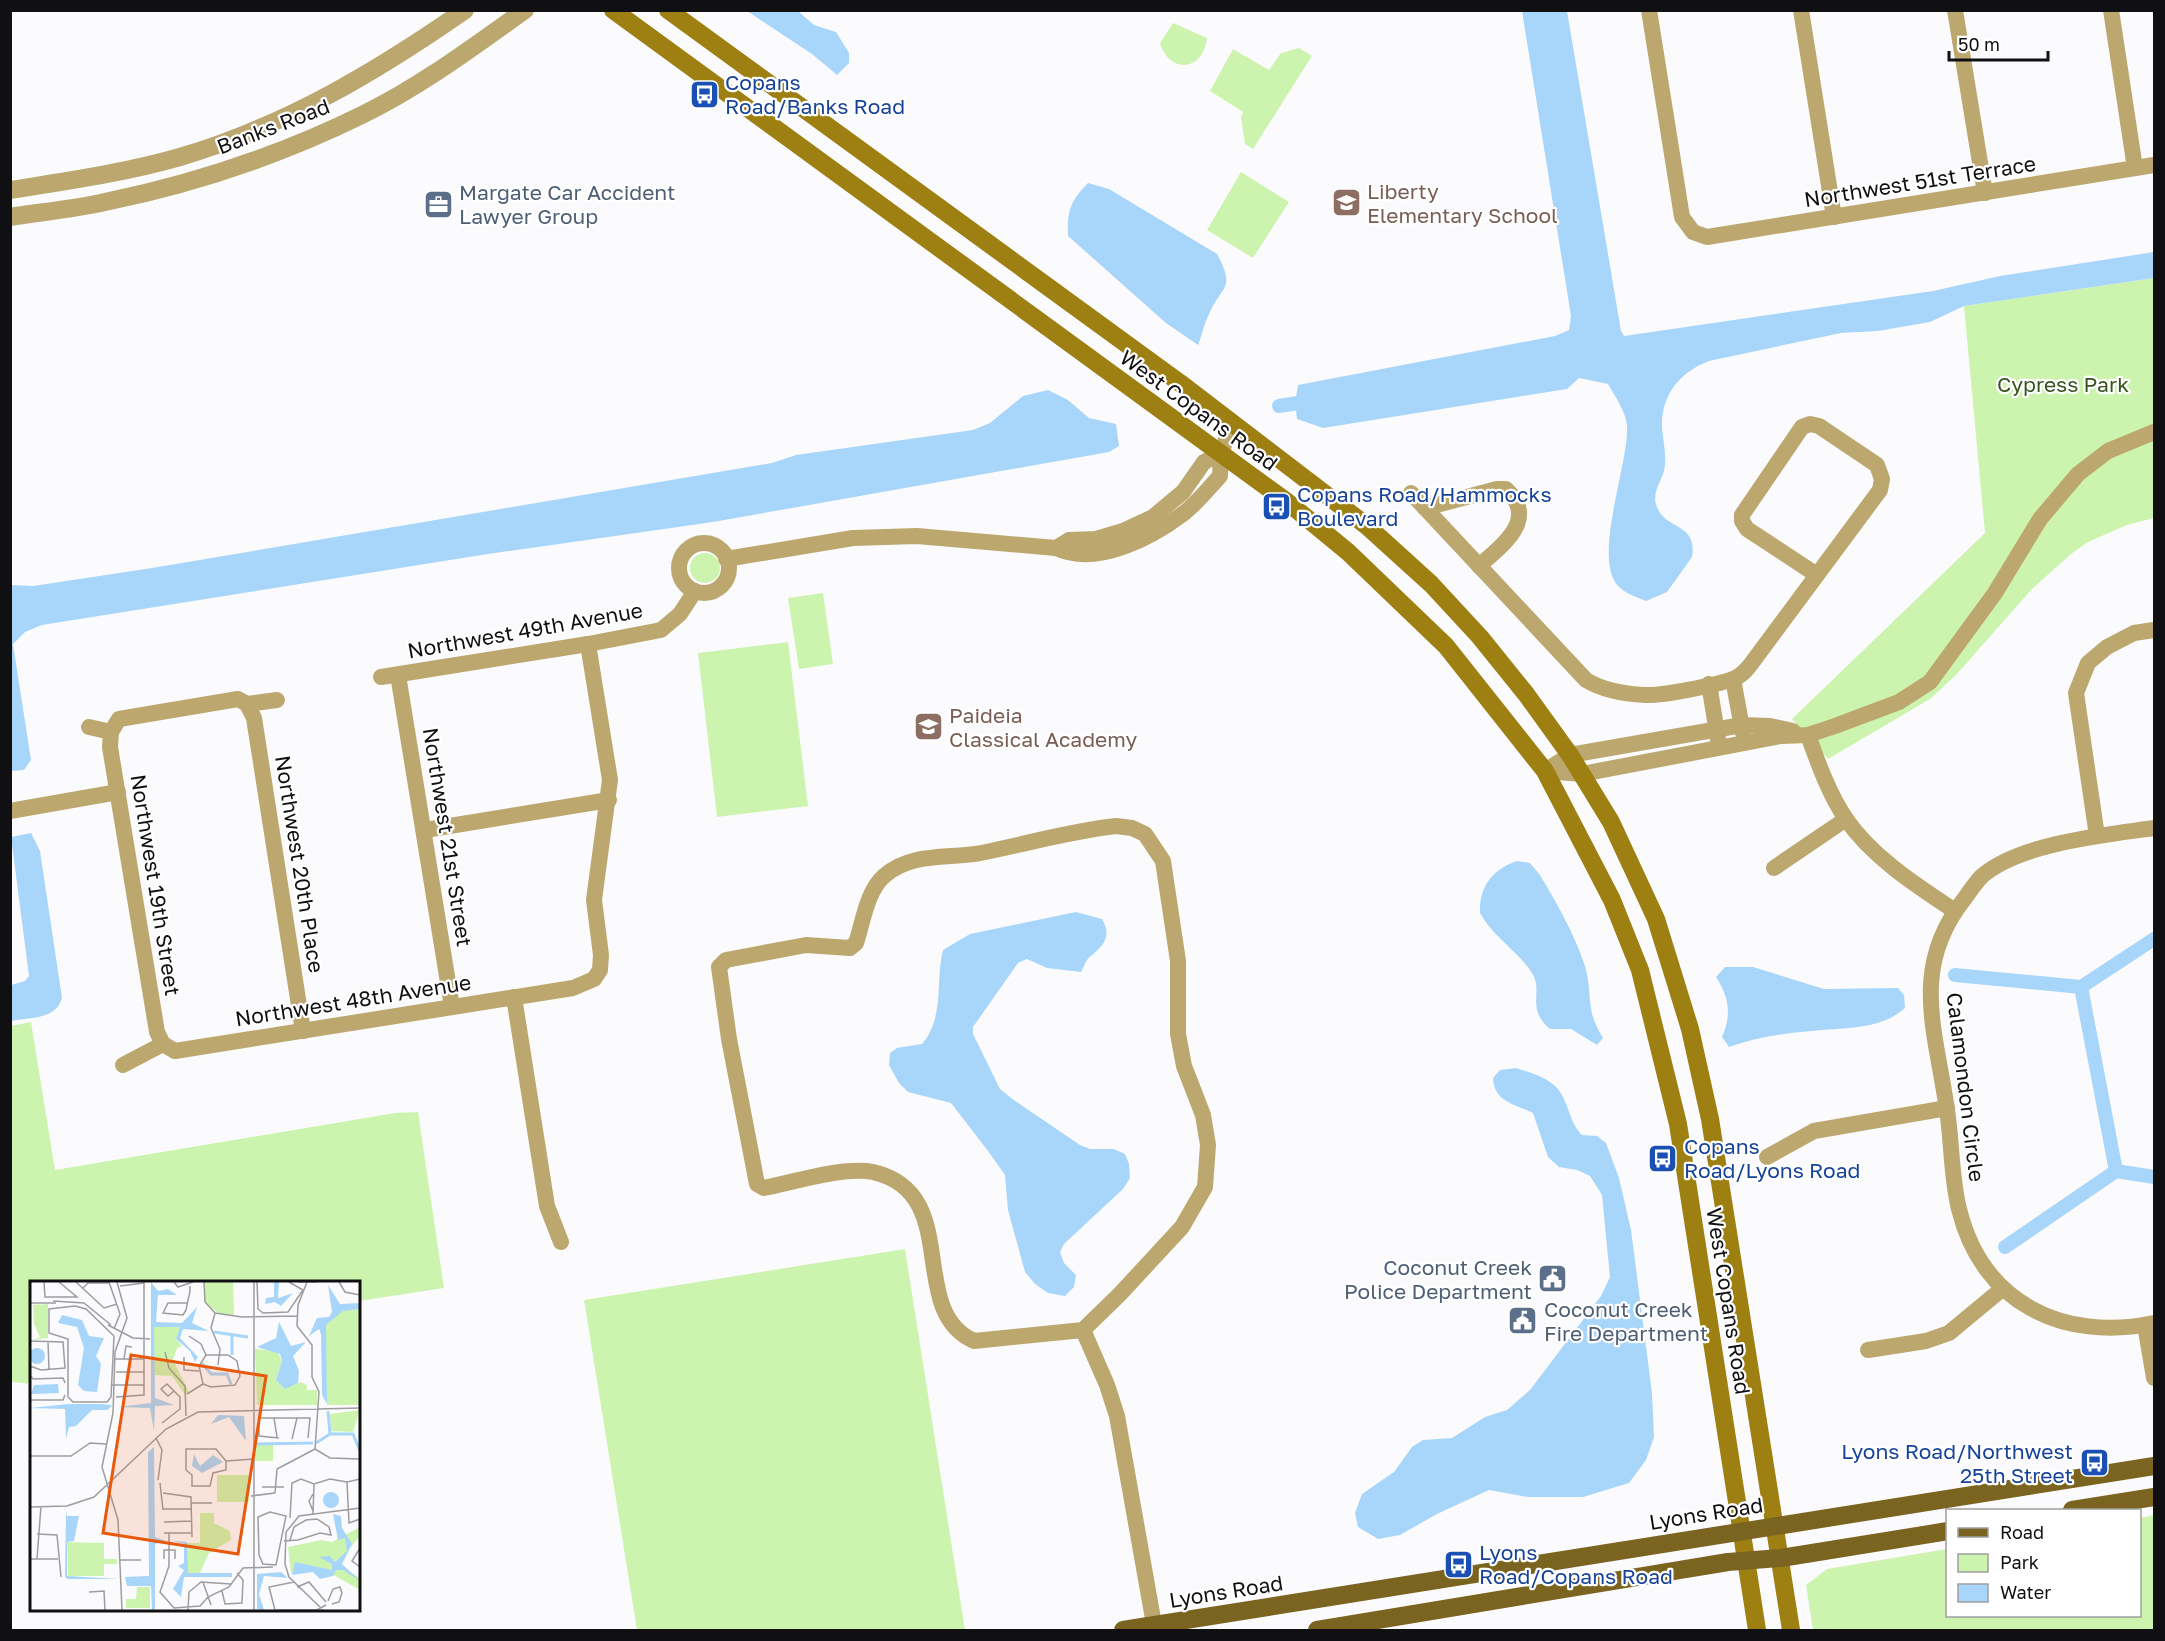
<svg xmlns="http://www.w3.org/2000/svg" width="2165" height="1641" font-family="'Golos Text',sans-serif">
	<rect width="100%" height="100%" fill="#fbfbfe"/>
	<!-- green -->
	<g fill="#cdf4af">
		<path d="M1173 23 1207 38C1203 72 1169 74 1160 43Z"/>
		<polygon points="1299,48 1312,56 1253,149 1245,144 1241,117 1243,112 1210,91 1233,49 1269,70 1281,53"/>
		<polygon points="1241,172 1289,202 1253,258 1207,230"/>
		<polygon points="2154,278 2154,518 2127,525 2088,542 2071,554 2032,589 1956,675 1930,699 1828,759 1792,719 1985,533 1964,306"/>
		<circle cx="705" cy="568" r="15"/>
		<polygon points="823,593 833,664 799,669 788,598"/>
		<polygon points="788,642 808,806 717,817 698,653"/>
		<polygon points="31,1022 55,1170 395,1113 418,1112 444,1288 359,1301 358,1282 32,1282 31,1384 13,1382 10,1378 11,1026"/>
		<polygon points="905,1249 965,1630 637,1630 584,1300"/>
		<polygon points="2154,1515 2154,1630 1813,1630 1806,1585 1827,1569 1947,1549 1948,1616 2140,1616 2140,1518"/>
	</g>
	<!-- water -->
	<g fill="#a8d6fa">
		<polygon points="747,11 798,11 814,25 836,32 849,53 849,63 837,75 812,54"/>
		<path d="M1522 11H1567L1621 331 1624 336 1933 291 2000 276 2154 252V278L1964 306 1930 322 1878 331 1841 333 1709 361C1680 372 1661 395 1662 427 1663 439 1666 453 1665 465 1664 479 1652 490 1656 504 1663 531 1698 521 1692 557L1667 592 1646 601C1636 597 1626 594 1618 586 1592 558 1629 464 1627 426 1626 412 1615 396 1608 384L1579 378 1567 389 1323 428 1297 419 1295 403 1298 385 1555 336 1569 330 1571 316Z"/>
		<path d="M1088 183 1109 189 1217 254C1236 289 1222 285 1209 314 1204 324 1202 335 1198 345L1166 323 1068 236C1067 212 1070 201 1088 183Z"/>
		<polygon points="1048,390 1068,400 1089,418 1116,424 1119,446 1109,452 713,522 488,554 42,625 25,632 13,644 31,760 24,770 11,771 11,585 33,586 152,568 772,463 796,455 973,430 990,423 1023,396"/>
		<path d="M31 833 40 851 62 998C56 1020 30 1017 11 1021V985L25 981 29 976 11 837Z"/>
		<path d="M1517 861 1530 863 1540 875C1556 902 1574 933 1584 963 1594 994 1584 1008 1603 1038L1597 1045 1571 1029H1550C1525 1008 1544 992 1532 973 1518 951 1493 937 1480 913 1479 886 1493 869 1517 861Z"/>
		<path d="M1076 912 1102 919C1112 936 1104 945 1091 956 1086 959 1084 967 1081 972L1047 968 1027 959 1018 963 973 1027V1034L1000 1089 1011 1098 1080 1145 1090 1149H1114L1125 1154 1129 1164 1130 1178 1123 1189 1064 1244 1060 1252 1064 1263 1076 1275 1074 1287 1065 1296 1048 1293 1035 1284 1025 1272 1008 1210 1005 1175 988 1151 951 1103 908 1092 899 1083 889 1065 890 1053 897 1048 922 1044C945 1017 935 982 943 950L970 934Z"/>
		<path d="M1725 967H1753L1824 989 1898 988 1904 995 1905 1008C1879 1031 1844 1027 1812 1031 1784 1033 1755 1038 1729 1047L1722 1037C1732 1015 1729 997 1716 977Z"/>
		<path d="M1516 1068C1531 1073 1547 1077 1558 1089 1569 1103 1569 1122 1582 1135L1597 1136 1606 1143 1619 1178 1631 1230 1652 1393 1654 1437 1646 1460 1629 1483 1583 1497H1528L1489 1490 1437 1514 1400 1535 1378 1539 1358 1527 1355 1513 1362 1494 1394 1472 1412 1447 1423 1440 1452 1438 1485 1417 1507 1410 1530 1390 1601 1296 1610 1277 1602 1195 1590 1176 1577 1170 1559 1167 1548 1157 1533 1113C1515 1104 1494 1102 1493 1078L1500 1070Z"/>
	</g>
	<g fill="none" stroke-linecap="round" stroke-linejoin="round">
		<!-- canal -->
		<g stroke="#a8d6fa" stroke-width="14">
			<polyline points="1279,406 1311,401"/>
			<polyline points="1955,975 2081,987"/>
			<polyline points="2116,1171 2154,1177"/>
			<polyline points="2005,1247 2116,1171 2081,987 2154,939"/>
		</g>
		<!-- minor -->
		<g stroke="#bca86f" stroke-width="16">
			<polyline points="1649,10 1682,217 1693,232 1707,237 2154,165"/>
			<polyline points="1801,10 1834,217"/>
			<polyline points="1955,10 1985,193"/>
			<polyline points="2111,10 2135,168"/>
			<path d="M1411 493 1586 680C1604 691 1625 694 1645 695 1663 696 1716 685 1733 679 1742 676 1746 670 1751 664L1880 490 1882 479 1877 465 1819 426 1810 424 1802 427 1742 515V521L1747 529 1817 575"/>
			<path d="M1425 508 1497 489H1506C1539 520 1502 545 1479 566"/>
			<circle cx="704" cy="568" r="25"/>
			<polyline points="1056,548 1069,540 1096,539 1123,531 1153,517 1183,492 1204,462 1221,454"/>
			<path d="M726 559 853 538 917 536 1056 548C1097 567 1151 538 1184 513 1197 503 1209 488 1220 476L1221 454 1232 422"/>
			<polyline points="398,675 452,1007"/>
			<polyline points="381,677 588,644 661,630 680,614 695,591"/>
			<polyline points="1733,679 1743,733"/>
			<polyline points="1709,684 1718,739"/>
			<polyline points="247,704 254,718 303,1031"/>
			<polyline points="89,727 111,732 119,719 238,699 247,704 277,700"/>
			<polyline points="111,732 110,747 157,1032 163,1044"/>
			<path d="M1808 735C1818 763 1829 794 1846 819 1872 857 1917 886 1955 911"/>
			<polyline points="1545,771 1582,774 1781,736 1808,735 1835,726 1899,702 1930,682 1995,593 2040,519 2078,474 2108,451 2154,432"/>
			<polyline points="1545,771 1570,755 1742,725 1770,726 1793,731"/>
			<polyline points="10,811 118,792"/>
			<path d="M1116 826 1132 828 1145 834 1163 861 1178 961V1034L1184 1066 1203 1115 1208 1145 1205 1187 1182 1227 1120 1294 1083 1330 974 1341C905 1310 964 1193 873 1172 845 1166 794 1182 764 1188L757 1184 729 1039 719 967 726 960 806 945 850 948 856 943C863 922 867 891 884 876 911 852 948 859 981 853 1026 844 1070 831 1116 826Z"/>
			<path d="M2154 828C2105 835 2020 843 1982 876 1976 882 1970 891 1965 898 1909 968 1936 1031 1947 1110 1952 1142 1951 1177 1959 1209 1982 1303 2063 1342 2154 1323"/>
			<polyline points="425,830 609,800"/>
			<polyline points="2097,836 2076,693 2088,663 2107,647 2134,633 2154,630"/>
			<polyline points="1774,868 1846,819"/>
			<polyline points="514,997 547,1206 561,1242"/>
			<polyline points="123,1065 163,1044 175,1051 573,988 594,979 600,970 601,955 594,900 610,780 588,644"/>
			<polyline points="1767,1157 1814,1131 1947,1108"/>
			<polyline points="2145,1325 2154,1378"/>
			<polyline points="1083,1330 1107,1385 1117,1416 1155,1630"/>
			<polyline points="1868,1350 1926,1341 1949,1333 2002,1289"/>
		</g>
		<!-- tertiary -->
		<g stroke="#bca86f" stroke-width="18">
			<path d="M10 190C67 181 124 173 180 157 285 126 376 72 465 10"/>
			<path d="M10 217C42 212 74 209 105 202 193 184 283 154 364 114 421 86 473 47 525 10"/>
		</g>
		<!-- secondary -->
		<g stroke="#9d7f12" stroke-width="18">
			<polyline points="613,10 1286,501 1348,552 1446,646 1545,771 1612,900 1640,970 1678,1124 1757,1630"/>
			<polyline points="668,10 1180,383 1367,526 1431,584 1480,637 1526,694 1570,755 1611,822 1656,919 1690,1029 1710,1119 1791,1630"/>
		</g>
		<!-- primary -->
		<g stroke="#7a6420" stroke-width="18">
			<polyline points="2072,1510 2154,1497"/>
			<polyline points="1123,1630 2154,1466"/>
			<polyline points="1317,1630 1728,1562 1781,1558 1948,1531"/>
		</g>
	</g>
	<!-- icons -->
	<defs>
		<symbol id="bus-square" viewBox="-11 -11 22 22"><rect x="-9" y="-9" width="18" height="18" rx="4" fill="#1a4fb4" stroke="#fff"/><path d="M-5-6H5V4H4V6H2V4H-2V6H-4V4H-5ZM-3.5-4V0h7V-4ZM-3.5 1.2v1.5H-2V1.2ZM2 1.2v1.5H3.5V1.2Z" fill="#fff"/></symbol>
		<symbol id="school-square" viewBox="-11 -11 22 22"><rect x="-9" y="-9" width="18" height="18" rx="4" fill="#8d6e63" stroke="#fff"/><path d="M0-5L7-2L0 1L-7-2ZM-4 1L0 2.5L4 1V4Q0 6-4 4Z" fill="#fff"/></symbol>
		<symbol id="office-square" viewBox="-11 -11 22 22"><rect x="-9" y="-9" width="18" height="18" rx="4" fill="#5c6f8a" stroke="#fff"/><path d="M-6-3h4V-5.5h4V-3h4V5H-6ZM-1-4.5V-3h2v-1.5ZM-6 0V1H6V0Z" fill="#fff"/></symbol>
		<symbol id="civic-square" viewBox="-11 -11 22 22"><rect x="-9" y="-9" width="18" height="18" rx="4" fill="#5c6f8a" stroke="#fff"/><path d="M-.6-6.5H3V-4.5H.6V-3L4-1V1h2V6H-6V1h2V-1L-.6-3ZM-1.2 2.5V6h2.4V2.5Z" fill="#fff"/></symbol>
	</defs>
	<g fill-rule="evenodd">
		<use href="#bus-square" x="688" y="78" width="33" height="33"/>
		<use href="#school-square" x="1330" y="186" width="33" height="33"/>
		<use href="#office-square" x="422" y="188" width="33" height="33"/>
		<use href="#bus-square" x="1260" y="490" width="33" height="33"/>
		<use href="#school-square" x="912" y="710" width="33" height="33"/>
		<use href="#bus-square" x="1646" y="1142" width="33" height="33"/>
		<use href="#civic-square" x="1536" y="1262" width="33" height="33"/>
		<use href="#civic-square" x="1506" y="1304" width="33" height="33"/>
		<use href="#bus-square" x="2078" y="1446" width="33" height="33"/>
		<use href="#bus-square" x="1442" y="1548" width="33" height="33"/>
	</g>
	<g text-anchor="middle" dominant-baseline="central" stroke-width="4.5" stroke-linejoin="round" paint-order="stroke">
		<!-- transit labels -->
		<g font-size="21" fill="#164399" stroke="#fff" text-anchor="start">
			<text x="725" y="82">Copans<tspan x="725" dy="24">Road/Banks Road</tspan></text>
			<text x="1297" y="494">Copans Road/Hammocks<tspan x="1297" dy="24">Boulevard</tspan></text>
			<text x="1684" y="1146">Copans<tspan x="1684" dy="24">Road/Lyons Road</tspan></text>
			<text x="2073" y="1451" text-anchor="end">Lyons Road/Northwest<tspan x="2073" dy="24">25th Street</tspan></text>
			<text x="1479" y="1552">Lyons<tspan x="1479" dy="24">Road/Copans Road</tspan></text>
		</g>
		<!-- street labels -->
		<g font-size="21" fill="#101012" stroke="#fff">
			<text transform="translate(273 126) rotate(-21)">Banks Road</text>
			<text transform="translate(1920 181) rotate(-9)">Northwest 51st Terrace</text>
			<text transform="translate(1199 410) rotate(36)">West Copans Road</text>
			<text transform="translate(525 630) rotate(-10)">Northwest 49th Avenue</text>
			<text transform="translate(448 837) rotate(81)">Northwest 21st Street</text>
			<text transform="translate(300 864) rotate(81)">Northwest 20th Place</text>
			<text transform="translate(156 885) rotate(81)">Northwest 19th Street</text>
			<text transform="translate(353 1000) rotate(-9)">Northwest 48th Avenue</text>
			<text transform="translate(1966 1087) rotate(83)">Calamondon Circle</text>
			<text transform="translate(1729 1301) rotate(81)">West Copans Road</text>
			<text transform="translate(1706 1513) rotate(-9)">Lyons Road</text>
			<text transform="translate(1226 1591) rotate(-9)">Lyons Road</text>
		</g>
		<!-- education labels -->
		<g font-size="21" fill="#785e54" stroke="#fff" text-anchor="start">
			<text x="1367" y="191">Liberty<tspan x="1367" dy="24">Elementary School</tspan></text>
			<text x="949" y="715">Paideia<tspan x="949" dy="24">Classical Academy</tspan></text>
		</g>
		<!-- service labels -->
		<g font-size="21" fill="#4e5e75" stroke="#fff" text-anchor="start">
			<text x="459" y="192">Margate Car Accident<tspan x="459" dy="24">Lawyer Group</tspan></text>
			<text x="1532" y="1267" text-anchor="end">Coconut Creek<tspan x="1532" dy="24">Police Department</tspan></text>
			<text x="1544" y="1309">Coconut Creek<tspan x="1544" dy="24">Fire Department</tspan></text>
		</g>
		<!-- park labels -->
		<g font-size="21" fill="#37541e" stroke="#fff">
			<text x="2063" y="384">Cypress Park</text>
		</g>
	</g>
	<!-- overview -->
	<g transform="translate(30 1281)">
		<rect width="330" height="330" fill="#fbfbfe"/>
		<path d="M174 1H203L204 34 190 33 175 22ZM18 23V57L3 59 10 56 4 43 3 24ZM330 28V124H297L295 44 313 29ZM151 45 146 58 152 65 147 67 143 79 159 111 155 114 142 95 123 94 124 46ZM225 68 247 70 252 80 246 98 257 106 271 101 277 104V109H287V124H227ZM330 129 323 151 301 150 300 133ZM225 164H243V180H225ZM187 194H220L219 221H187ZM170 232H184V242L200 250 201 259 179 272 170 292H157V262H170ZM330 246V255L311 278V285L330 297V309L300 292 283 289 261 292 258 266 291 259 302 261ZM37 261 74 262V278H87V283H74V295H38ZM107 306H120V327H96V318H106Z" fill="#cdf4af"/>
		<path d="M121 1 128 10 138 8 147 14H128L126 41 152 42 167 26 162 42 179 50 153 48 150 57 168 76 165 81 160 70 146 58 150 46H124L125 117 144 124 125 125 124 150 120 127 88 126 121 122ZM244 1H249L248 17 263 12 251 25 245 21 235 23 236 17 244 16ZM298 4 310 23 330 22V28L313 30 296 44 297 123 292 114 291 53 289 48 279 55 287 37 299 36 302 31ZM32 34 52 39 59 55 74 57 66 75 71 83 67 111 54 110 48 104 54 67 47 46 28 42ZM249 41 261 65 276 61 263 75 269 90 268 102 255 108 246 99 252 80 250 73 227 66 246 57ZM-1 75a8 8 0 1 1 16 0a8 8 0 1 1-16 0ZM4 104 28 103 29 112 1 113ZM39 123H71L82 124 78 129H62L46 145 39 146 36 158 35 128 0 127ZM188 134 214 135 216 160 199 136 181 143ZM124 166 125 256 136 260 125 263V329H122L121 305H97L95 296 119 295 118 171ZM164 173 170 185 183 174 193 181 172 192 162 185ZM293 219a8 8 0 1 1 16 0a8 8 0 1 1-16 0ZM36 230 37 235H49L44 260 37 261V295L89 298H37L35 295ZM303 233 311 235 312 247 322 263 312 283 330 300 313 289H306L303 295 290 298 283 291 262 294 265 281 302 289V283L289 276 300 275 305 281 317 270 315 257 308 259ZM143 260 157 261 158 292H202V296H154L151 316 143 308 154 289 148 285 154 282V263ZM251 291 258 297 234 295 229 313 234 329 227 328V293Z" fill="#a8d6fa"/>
		<path fill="none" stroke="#a8d6fa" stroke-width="3" d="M184 51 218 56M202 74V55M172 82 181 93H197L201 103M300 153H323L330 170M286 162 300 153 298 130M225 163 283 162"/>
		<path fill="none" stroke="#9d9da0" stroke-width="1.5" d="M14 1 15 16H47L29 1M46 1 74 27 87 23M79 1 90 33 84 48M87 1 97 37 85 71 83 132 72 186 88 239 92 329M144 1 148 6 163 1M174 1 175 21 185 32 212 36 267 35M227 1 228 28 233 32 258 31 273 9 259 1M268 1H287M277 1 268 24 267 45 282 64V96L289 111 285 168M309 1 315 11 330 14M90 5 114 2M53 7 58 2H79M23 20 54 22 81 44M0 22H26M157 22H138L133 32 153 34 156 29 158 19 159 15 160 10V5M45 25 56 28 84 55 81 116 77 121H43L38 116V58L19 52V28ZM185 32 181 47 190 68 188 84M78 44 103 57 120 58M159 55 171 63 176 74M0 60 33 61 35 87 11 89 0 85M18 60 19 89M135 71 139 87 155 105 156 135M176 74H198L207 80 210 95 205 104 181 106 173 103 169 85ZM154 76V89L169 90M84 78H114M94 78 96 65 102 66M86 91H114M0 94 3 98 33 97 35 102M81 104H114M157 113 173 103M86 116 114 114V1M0 119H33L35 114M244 137 247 156M132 142 150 128V116L137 103 131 108 138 115 144 110M126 157 132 169 128 199M249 157 229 155V137H280L278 157M262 158 267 137M156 168H186L196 180V189L183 192 180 205H162V194L156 189ZM285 168 300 177 330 178M0 175H41L60 162 76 163M196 180 224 178M330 198 317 201 319 242 330 238M130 202 133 229M232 206H254M133 212 161 216 162 256M245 212 247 188 285 168M221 215 245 212M161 222H182M0 226 37 225 64 216 136 148 168 131 330 127M133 228H161M283 230 279 220 283 213M240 231 256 235 246 284 233 283 229 274 228 236ZM283 233 284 203M260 237 262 202 271 198 284 203 300 198 317 201M134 241 161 240M134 252H161M139 252V285L130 311 144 327 170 325 178 316 199 306 213 287 243 286M7 253 27 254 31 296M254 260 268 259 290 252 301 254 299 246 287 238 276 239 264 246 260 259M330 267 322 280 330 286M0 278H28M7 278 11 225M134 278V269H145V278M89 279H111M173 301 181 324M267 306 279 301 296 321M192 310 195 323 212 322 213 299 207 292M59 311 74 310 75 329M298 320 303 308 310 306 312 312 309 321 302 323M158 329 159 311 171 301 201 303M224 329V1M245 329 239 306 264 301M247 329H287L296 324M293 329 259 296 255 283 256 251 269 235 330 227"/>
		<path fill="#e8590c" fill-opacity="0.15" stroke="#e8590c" stroke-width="3" d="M101 74 236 95 208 273 73 252Z"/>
		<rect width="330" height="330" fill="none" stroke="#101012" stroke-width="3"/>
	</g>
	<!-- border -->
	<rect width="2165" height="1641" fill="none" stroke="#101012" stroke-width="24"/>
	<!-- legend -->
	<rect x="1946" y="1509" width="195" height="108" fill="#ffffff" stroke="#9f9fa0" stroke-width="1.5"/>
	<rect x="1958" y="1528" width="30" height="9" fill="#7a6420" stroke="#9f9fa0" stroke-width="1.5"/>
	<text x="2000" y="1539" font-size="18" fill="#101012">Road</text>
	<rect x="1958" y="1554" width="30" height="18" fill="#cdf4af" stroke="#9f9fa0" stroke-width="1.5"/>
	<text x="2000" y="1569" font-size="18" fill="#101012">Park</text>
	<rect x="1958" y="1584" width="30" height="18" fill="#a8d6fa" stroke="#9f9fa0" stroke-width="1.5"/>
	<text x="2000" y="1599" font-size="18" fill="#101012">Water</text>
	<!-- scale -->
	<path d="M1949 51v9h99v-9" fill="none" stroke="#101012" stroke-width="3"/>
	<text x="1958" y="51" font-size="18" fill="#101012" stroke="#ffffff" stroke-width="4.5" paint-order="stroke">50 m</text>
</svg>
